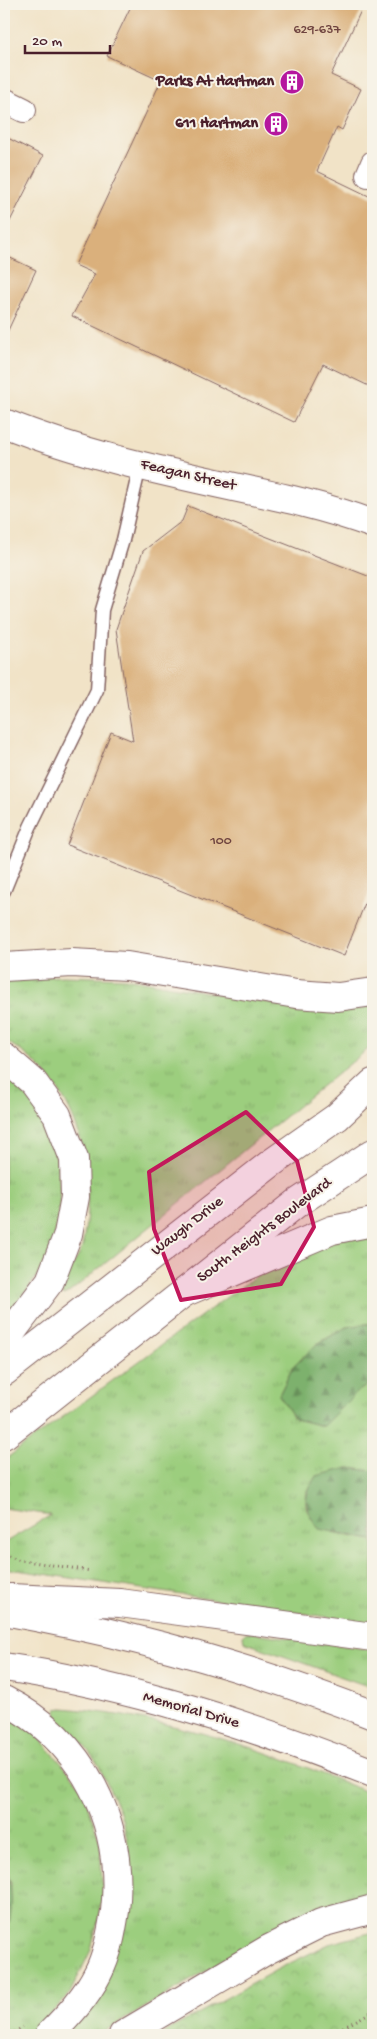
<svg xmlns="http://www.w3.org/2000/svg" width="377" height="2039" font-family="'Gochi Hand',sans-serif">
	<defs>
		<pattern id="grass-tufts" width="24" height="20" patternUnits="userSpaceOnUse" patternTransform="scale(1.25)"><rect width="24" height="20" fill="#9cce7e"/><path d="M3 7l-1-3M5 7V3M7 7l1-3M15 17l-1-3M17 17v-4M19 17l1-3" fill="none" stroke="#88b06d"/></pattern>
		<pattern id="forest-firs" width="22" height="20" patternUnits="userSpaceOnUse" patternTransform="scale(1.25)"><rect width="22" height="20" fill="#7db16d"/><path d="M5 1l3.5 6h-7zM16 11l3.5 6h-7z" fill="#688f5a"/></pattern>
		<pattern id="park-crowns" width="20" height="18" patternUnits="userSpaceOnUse" patternTransform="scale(1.25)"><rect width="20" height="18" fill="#9cce7e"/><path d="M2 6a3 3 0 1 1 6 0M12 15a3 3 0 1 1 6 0" fill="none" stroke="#88b06d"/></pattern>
	</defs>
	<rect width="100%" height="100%" fill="#f7f3e8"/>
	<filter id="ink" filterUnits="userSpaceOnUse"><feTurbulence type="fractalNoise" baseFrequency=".02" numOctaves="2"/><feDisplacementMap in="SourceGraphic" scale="10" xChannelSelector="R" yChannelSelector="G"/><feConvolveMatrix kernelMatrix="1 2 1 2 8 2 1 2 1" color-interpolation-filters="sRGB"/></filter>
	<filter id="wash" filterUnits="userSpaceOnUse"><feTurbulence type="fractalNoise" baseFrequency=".0096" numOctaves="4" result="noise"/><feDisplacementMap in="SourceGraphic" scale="20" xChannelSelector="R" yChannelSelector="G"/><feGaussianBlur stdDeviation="1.12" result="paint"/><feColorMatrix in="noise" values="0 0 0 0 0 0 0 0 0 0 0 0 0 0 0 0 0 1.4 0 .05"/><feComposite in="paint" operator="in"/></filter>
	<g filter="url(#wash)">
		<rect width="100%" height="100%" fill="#f1e3c7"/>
		<!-- grass -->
		<g fill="url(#grass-tufts)" stroke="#737654">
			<path d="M63 976 125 978 310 1010 338 1012 373 1006V1045L70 1292 63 1295C62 1292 61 1286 62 1284 65 1272 79 1260 82 1247 99 1168 79 1082 4 1040V979Z"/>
			<path d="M4 1074C15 1085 26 1095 35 1107 65 1148 67 1220 44 1264 34 1283 18 1302 4 1319Z"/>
			<path d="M373 1233V1323L347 1327 317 1344 293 1367 279 1395 295 1419 323 1426C335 1415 360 1385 373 1382V1471L348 1468 307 1490C307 1495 305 1501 306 1506 312 1534 351 1536 373 1540V1624L4 1568V1543L51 1515 4 1508V1460L268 1267 312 1244Z"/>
			<polygon points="247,1632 373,1650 373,1688 244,1642 243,1635"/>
			<path d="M63 1708C172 1718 274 1751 373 1795V1895L326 1907 279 1928 98 2035H67L128 1874V1842L120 1812 98 1764 80 1740 56 1716 57 1709Z"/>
			<polygon points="4,1712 35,1733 82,1787 100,1842 103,1900 91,1950 70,1993 31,2035 4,2035 4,1939 9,1923 11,1883 4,1864"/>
		</g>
		<!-- forest -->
		<g fill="url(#forest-firs)" stroke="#64684c">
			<polygon points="373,1323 373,1382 357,1392 323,1426 295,1419 279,1395 293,1367 317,1344 347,1327"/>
			<path d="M348 1468 373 1471V1540L319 1529C304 1509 302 1497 316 1476Z"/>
			<path d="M4 1864C14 1888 14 1915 4 1939Z"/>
		</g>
		<!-- park -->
		<polygon fill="url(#park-crowns)" stroke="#737654" points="373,1932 373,2035 160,2035 278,1969 329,1944"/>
		<g id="blocks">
			<!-- building -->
			<g fill="#dab07c">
				<polygon points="132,4 364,4 331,75 361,89 342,130 337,127 317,171 373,198 373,388 323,364 294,422 72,316 95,274 75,265 161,81 107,56"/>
				<polygon points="4,136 43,156 4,233"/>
				<polygon points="4,255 36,270 4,339"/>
				<polygon points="188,506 373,578 373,883 344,956 67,845 111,732 133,741 116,629 143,551 182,521"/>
			</g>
		</g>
	</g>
	<g filter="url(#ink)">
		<use href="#blocks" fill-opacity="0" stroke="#846462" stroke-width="1"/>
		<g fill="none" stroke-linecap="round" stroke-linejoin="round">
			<defs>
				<polyline id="service" points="4,891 30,827 97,690 102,610 123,540 140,466"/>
				<g id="minor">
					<polyline points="4,100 24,110"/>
					<polyline points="368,175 373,163"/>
				</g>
				<path id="tertiary" d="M4 423C78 453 156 470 234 487 281 497 328 507 373 524"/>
				<g id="secondary">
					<polyline points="4,1372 270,1164 337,1117 373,1083"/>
					<polyline points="4,1435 297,1203 373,1153"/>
				</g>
				<g id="primary">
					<polyline points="4,967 72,963 127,966 296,994 338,997 373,992"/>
					<polyline points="4,1057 33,1082 57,1115 74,1159 75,1197 68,1234 50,1281 4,1342"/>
					<polyline points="183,1293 332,1230 373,1222"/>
					<polyline points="10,1598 120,1603 373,1637"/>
					<path d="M4 1611C130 1634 254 1668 373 1715"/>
					<path d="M4 1667C131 1686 254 1726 373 1773"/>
					<path d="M4 1700C83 1740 125 1823 115 1911 112 1931 108 1954 98 1973 86 1997 68 2016 49 2035"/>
					<polyline points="123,2035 267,1950 321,1923 373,1909"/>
				</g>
			</defs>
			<!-- service casing -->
			<use href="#service" stroke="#846462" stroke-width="15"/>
			<!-- minor casing -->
			<use href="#minor" stroke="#846462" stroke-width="26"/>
			<!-- tertiary casing -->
			<use href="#tertiary" stroke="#846462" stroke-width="30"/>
			<!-- secondary casing -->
			<use href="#secondary" stroke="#846462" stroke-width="30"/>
			<!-- primary casing -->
			<use href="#primary" stroke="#846462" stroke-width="30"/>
			<!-- path -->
			<g stroke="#846462" stroke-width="3" stroke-dasharray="1 4" stroke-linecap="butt">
				<polyline points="4,1553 20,1560 91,1571"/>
				<polyline points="10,2035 23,2027"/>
				<polyline points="330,2035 373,2011"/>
			</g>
			<!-- service -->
			<use href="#service" stroke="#fff" stroke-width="12"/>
			<!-- minor -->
			<use href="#minor" stroke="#fff" stroke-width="24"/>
			<!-- tertiary -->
			<use href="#tertiary" stroke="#fff" stroke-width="28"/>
			<!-- secondary -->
			<use href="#secondary" stroke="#fff" stroke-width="28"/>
			<!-- primary -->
			<use href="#primary" stroke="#fff" stroke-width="28"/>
		</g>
	</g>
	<!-- marked area -->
	<path fill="#c2185b" fill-opacity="0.2" stroke="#c2185b" stroke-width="4" stroke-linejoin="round" d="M246 1112 297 1161 314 1227 281 1284 181 1300 154 1229 149 1172Z"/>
	<!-- icons -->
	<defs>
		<symbol id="building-disc" viewBox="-11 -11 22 22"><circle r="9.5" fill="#b5179e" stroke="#f7f3e8"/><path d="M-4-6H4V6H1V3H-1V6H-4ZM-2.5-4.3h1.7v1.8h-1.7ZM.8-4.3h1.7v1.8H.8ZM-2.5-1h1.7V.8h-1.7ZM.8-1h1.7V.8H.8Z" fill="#fff"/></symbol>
	</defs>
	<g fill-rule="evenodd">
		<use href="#building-disc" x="278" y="68" width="28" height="28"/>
		<use href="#building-disc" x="262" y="110" width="28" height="28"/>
	</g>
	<g text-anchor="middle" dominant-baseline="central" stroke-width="4" stroke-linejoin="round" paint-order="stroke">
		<!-- number labels -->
		<g font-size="14" fill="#6e433f">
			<text x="317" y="30">629-637</text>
			<text x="221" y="841">100</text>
		</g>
		<!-- poi labels -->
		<g font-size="16" font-weight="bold" fill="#4a1f2b" stroke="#f7f3e8" text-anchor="end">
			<text x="274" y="82">Parks At Hartman</text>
			<text x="258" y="124">611 Hartman</text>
		</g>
		<!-- street labels -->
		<g font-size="16" fill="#4a1f2b" stroke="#f7f3e8">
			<text transform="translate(188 476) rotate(13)">Feagan Street</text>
			<text transform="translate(188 1227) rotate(-38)">Waugh Drive</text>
			<text transform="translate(265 1231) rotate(-37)">South Heights Boulevard</text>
			<text transform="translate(191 1711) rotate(16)">Memorial Drive</text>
		</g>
	</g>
	<!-- margin -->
	<rect width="377" height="2039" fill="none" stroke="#f7f3e8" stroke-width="20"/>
	<!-- scale -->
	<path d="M25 45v8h85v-8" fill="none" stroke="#4a1f2b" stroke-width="2.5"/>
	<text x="32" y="45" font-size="15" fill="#4a1f2b" stroke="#f7f3e8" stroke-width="4" paint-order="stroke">20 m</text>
</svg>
